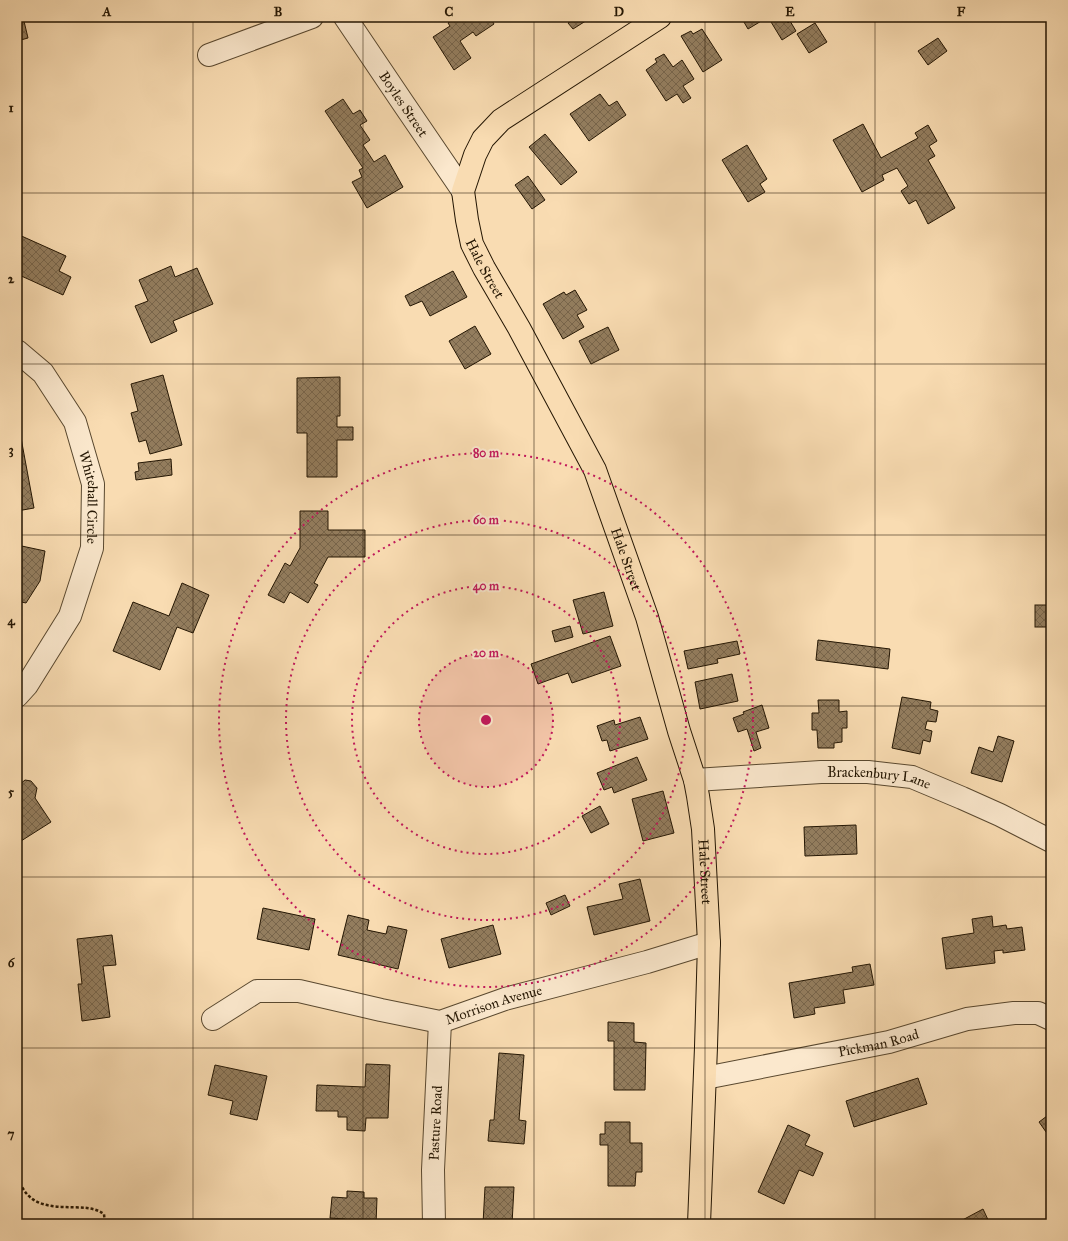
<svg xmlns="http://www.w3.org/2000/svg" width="1068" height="1241" font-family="'IM FELL Great Primer',serif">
	<defs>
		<pattern id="building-cross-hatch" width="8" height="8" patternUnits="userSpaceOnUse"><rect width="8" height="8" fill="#937d5e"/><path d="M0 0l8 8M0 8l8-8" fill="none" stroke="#78654b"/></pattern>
	</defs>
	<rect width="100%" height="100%" fill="#f9dcb2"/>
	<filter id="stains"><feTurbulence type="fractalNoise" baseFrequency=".005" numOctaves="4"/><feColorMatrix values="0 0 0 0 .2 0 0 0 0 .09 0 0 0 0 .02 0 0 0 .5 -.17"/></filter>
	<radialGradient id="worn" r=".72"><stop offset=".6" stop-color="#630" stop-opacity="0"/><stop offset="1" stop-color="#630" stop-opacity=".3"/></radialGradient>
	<!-- building -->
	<g fill="url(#building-cross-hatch)" stroke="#241603">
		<polygon points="17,17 23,17 28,38 17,41"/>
		<polygon points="456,17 490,17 494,24 476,36 473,32 460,41 471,58 454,70 433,37 450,26 448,23"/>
		<polygon points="573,17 592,17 573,29 568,23 574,19"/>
		<polygon points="741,17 784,17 788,23 790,21 796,31 782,40 768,17 748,29"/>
		<polygon points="815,23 827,42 809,53 797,34"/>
		<polygon points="702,29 722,60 703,72 681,36 691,31 693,34"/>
		<polygon points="938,38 947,51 928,65 918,51"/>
		<polygon points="664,54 673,67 682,60 694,79 683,86 691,98 683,103 677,94 666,101 646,70 657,62 655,59"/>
		<polygon points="600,94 609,106 617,101 626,115 589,141 570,114"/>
		<polygon points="343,99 353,114 360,110 367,121 360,125 370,140 363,145 374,162 385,155 403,187 367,208 352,182 362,177 359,170 363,168 325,111"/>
		<polygon points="863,124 881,158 918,138 915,133 928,125 937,141 929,146 935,156 928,160 955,208 928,224 916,200 909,204 901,191 908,186 897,168 882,175 884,180 862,192 833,140"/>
		<polygon points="545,134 577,172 561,185 529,147"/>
		<polygon points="747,145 767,179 760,184 765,192 748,202 722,160"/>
		<polygon points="528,176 545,200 532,209 515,185"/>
		<polygon points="17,234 66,256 59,271 71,277 63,295 17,274"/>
		<polygon points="171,266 175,277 197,268 213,304 173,321 177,331 151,343 135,306 148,301 139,280"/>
		<polygon points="453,271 467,297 430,316 422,301 410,306 405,296"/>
		<polygon points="575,290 587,310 577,315 584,327 563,339 543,304 564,292 566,295"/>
		<polygon points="475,326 491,354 465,369 449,341"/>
		<polygon points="608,327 619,350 591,364 579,341"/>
		<polygon points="163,375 182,445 150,454 146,440 139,442 131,413 138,411 131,384"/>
		<polygon points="340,377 340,416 337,416 337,427 353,427 353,440 337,440 337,477 307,477 307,433 297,433 297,378"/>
		<polygon points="21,438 34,508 17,511 17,439"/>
		<polygon points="171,459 172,475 136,480 135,472 139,471 138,463"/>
		<polygon points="300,511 328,511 328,530 365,530 365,557 328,557 314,583 318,585 308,603 290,592 284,603 268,595 285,563 290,566 300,548"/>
		<polygon points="17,545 45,551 40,581 26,603 17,601"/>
		<polygon points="182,583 209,595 193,633 177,627 160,670 113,651 133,602 169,616"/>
		<polygon points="604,592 613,626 583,634 573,600"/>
		<rect x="1035" y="605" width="16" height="22"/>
		<polygon points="570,626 573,637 555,642 552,631"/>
		<polygon points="610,636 621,666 572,683 568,673 538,684 531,664"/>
		<polygon points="818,640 890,649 888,669 816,660"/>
		<polygon points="737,641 740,654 717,659 718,663 688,669 684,651"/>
		<polygon points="732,674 738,701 700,709 695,682"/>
		<polygon points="902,697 931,702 930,709 938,711 936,722 927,721 925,729 932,731 930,742 923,740 920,754 892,748"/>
		<polygon points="818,700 839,700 839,712 847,711 847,728 842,728 842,742 834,743 834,748 818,748 817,730 812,730 812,713 819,713"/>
		<polygon points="762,705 769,728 756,732 761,748 754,751 747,729 738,732 733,718 744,714 743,712"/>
		<polygon points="640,717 648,739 610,751 607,740 602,741 597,726 614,720 615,725"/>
		<polygon points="998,736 1014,741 1002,782 971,773 979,747 993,752"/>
		<polygon points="637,757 647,780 614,793 612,787 604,790 597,773"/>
		<polygon points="25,780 31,781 37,788 35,798 51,822 21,841 19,845 17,847 17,782 19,785"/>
		<polygon points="663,791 674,833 643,841 632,799"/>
		<polygon points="600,806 609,824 591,833 582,816"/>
		<polygon points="856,825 857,854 805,856 804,827"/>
		<polygon points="640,879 650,921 594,935 587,907 623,899 619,884"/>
		<polygon points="565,895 570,906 551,915 546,903"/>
		<polygon points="263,908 315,919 309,950 257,939"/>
		<polygon points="348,915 369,920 367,930 386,934 388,926 407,930 398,969 338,955"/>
		<polygon points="992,916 993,927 1006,925 1007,929 1022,927 1025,950 1003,953 1003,950 994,951 995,963 946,969 942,938 974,933 972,919"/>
		<polygon points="493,925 501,954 449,968 441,939"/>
		<polygon points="112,935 116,965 103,966 110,1017 82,1021 78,984 82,984 77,939"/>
		<polygon points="870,964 874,985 843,990 845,1003 814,1008 815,1014 794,1018 789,983 853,972 852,967"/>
		<polygon points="608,1022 634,1023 634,1042 646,1043 645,1090 614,1090 614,1041 608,1041"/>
		<polygon points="499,1053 524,1055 519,1120 526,1121 524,1144 488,1141 490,1120 494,1120"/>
		<polygon points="366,1064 390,1065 388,1118 366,1118 365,1131 347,1130 347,1117 338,1117 338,1111 316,1111 317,1085 365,1087"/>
		<polygon points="215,1065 267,1076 257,1120 230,1114 233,1101 208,1095"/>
		<polygon points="918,1078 927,1104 854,1127 846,1101"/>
		<polygon points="1051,1113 1051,1139 1039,1122"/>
		<polygon points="605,1122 630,1122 630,1143 642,1143 642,1172 636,1172 635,1186 608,1186 608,1145 600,1145 600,1134 605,1134"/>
		<polygon points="788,1125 810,1135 805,1145 823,1153 813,1176 799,1170 784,1204 758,1192"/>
		<polygon points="485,1187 514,1187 512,1224 483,1224"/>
		<polygon points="347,1191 364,1192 364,1198 377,1198 376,1224 345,1224 345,1219 330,1218 332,1197 347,1198"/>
		<polygon points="983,1209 990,1224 955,1224"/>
		<polygon points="562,1222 576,1224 561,1224"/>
	</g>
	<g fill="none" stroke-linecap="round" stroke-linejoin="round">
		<defs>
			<g id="minor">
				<path id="s1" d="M345 17 403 103 463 191"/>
				<polyline points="209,55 312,17"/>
				<path id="s2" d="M17 351 43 373 75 422 93 484 92 548 70 616 27 685 17 696"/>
				<path id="s3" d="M695 780 821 772H868L912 777 962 798 1000 815 1051 841"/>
				<path id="s4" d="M213 1019 257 991H299L381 1010 440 1022 505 999 647 962 709 943"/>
				<path id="s5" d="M705 1078 889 1042 967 1019 1014 1013H1038L1051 1019"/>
				<path id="s6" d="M434 1224 433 1170 440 1022"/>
			</g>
			<g id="major">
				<path id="s7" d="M660 17 501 120 483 139 475 155 463 191 467 220 472 244 484 268 519 328 595 470 647 617 679 731 695 780 698 796 703 829 709 943 706 1047 699 1224"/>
			</g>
		</defs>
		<!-- minor casing -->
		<use href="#minor" stroke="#59482f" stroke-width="24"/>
		<!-- major casing -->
		<use href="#major" stroke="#241603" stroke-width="24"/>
		<!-- path -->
		<path stroke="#241603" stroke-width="2.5" stroke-dasharray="3 2" stroke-linecap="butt" d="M17 1179C21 1185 24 1192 30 1197 44 1210 70 1206 87 1208 94 1209 98 1210 104 1214L105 1224"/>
		<!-- minor -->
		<use href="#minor" stroke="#fbe8cd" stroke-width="22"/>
		<!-- major -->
		<use href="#major" stroke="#f9dcb2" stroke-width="22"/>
	</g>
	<!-- grid -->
	<path fill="none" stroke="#241603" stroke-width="1" stroke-opacity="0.55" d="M193 17V1224M363 17V1224M534 17V1224M705 17V1224M875 17V1224M17 193H1051M17 364H1051M17 535H1051M17 706H1051M17 877H1051M17 1048H1051"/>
	<!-- distance rings -->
	<circle cx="486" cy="720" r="67" fill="#c2185b" fill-opacity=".12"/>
	<g fill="none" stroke="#c2185b" stroke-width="2" stroke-dasharray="2 4">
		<circle cx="486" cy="720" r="67"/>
		<circle cx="486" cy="720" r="134"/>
		<circle cx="486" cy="720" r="200"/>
		<circle cx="486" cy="720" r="267"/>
	</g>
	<g text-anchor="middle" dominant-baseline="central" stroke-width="4" stroke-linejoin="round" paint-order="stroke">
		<!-- street labels -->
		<g font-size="14" fill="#241603" stroke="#fbe8cd">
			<text stroke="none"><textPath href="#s1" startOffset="105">Boyles Street</textPath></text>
			<text stroke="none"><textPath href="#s7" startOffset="353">Hale Street</textPath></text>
			<text stroke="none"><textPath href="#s2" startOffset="170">Whitehall Circle</textPath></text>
			<text stroke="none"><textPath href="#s7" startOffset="677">Hale Street</textPath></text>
			<text stroke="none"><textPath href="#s3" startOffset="185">Brackenbury Lane</textPath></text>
			<text stroke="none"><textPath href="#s7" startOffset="1001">Hale Street</textPath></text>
			<text stroke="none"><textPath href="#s4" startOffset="295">Morrison Avenue</textPath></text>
			<text stroke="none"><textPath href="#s5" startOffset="177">Pickman Road</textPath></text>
			<text stroke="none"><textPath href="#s6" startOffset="101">Pasture Road</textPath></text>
		</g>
	</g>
	<circle cx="486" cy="720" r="6" fill="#c2185b" stroke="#fbe8cd" stroke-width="2"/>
	<g font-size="12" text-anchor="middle" font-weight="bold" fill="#c2185b" stroke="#fbe8cd" stroke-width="4" stroke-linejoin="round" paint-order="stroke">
		<text x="486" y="457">80 m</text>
		<text x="486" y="524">60 m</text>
		<text x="486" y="590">40 m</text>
		<text x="486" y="657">20 m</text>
	</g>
	<!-- margin -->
	<rect width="1068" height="1241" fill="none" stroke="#f9dcb2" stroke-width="44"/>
	<rect x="22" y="22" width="1024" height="1197" fill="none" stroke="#241603" stroke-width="1.5"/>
	<g font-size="13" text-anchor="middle" font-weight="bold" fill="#241603">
		<text x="107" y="16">A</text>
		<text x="278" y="16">B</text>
		<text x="449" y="16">C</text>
		<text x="619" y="16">D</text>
		<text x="790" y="16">E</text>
		<text x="961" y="16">F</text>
		<text x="11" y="112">1</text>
		<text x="11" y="283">2</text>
		<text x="11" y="454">3</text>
		<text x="11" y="625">4</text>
		<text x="11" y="796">5</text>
		<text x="11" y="967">6</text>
		<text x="11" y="1138">7</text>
	</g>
	<rect width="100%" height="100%" filter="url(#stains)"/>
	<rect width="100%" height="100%" fill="url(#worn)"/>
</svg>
